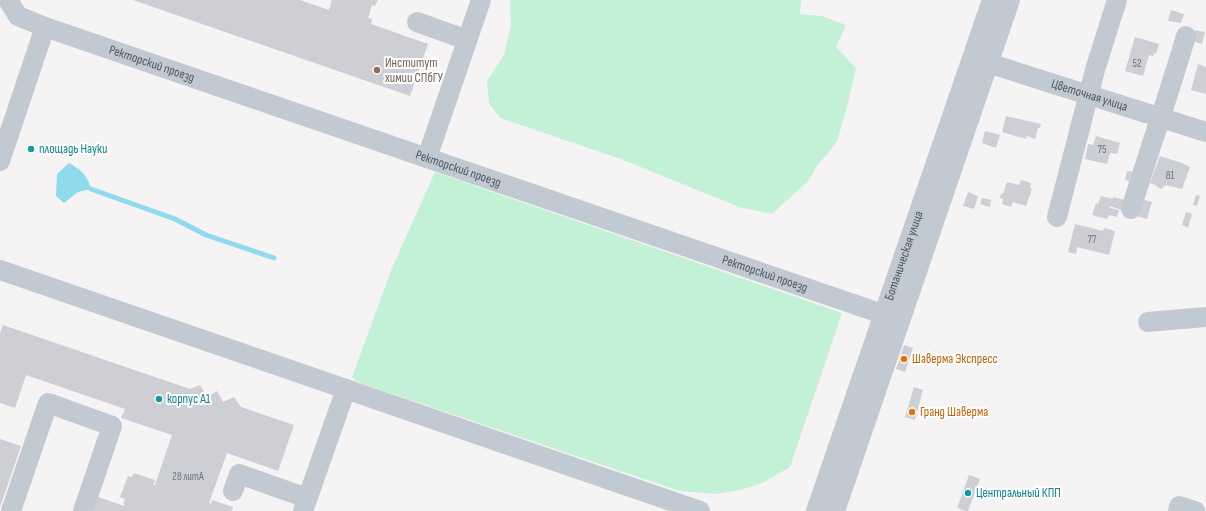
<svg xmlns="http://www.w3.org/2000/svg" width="1206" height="511" font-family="'Sofia Sans Condensed',sans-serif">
	<rect width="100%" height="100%" fill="#f5f3f3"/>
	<!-- green -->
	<g fill="#c3f1d5">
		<polygon points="510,0 802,0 801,2 800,14 822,16 846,25 836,47 856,68 847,107 837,141 829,152 819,163 808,181 772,214 739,207 621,159 500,118 489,103 487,81 504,55 511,25"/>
		<polygon points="435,172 842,313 790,467 762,483 740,490 715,494 680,491 366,385 355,380 352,377 392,268"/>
	</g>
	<!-- water -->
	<path fill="#90daee" d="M69 163C81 170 87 174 91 189L78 192 64 203 56 196 57 174Z"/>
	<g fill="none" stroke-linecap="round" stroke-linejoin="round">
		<!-- stream -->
		<polyline stroke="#90daee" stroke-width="5" points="91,189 175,219 206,235 274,258"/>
	</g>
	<!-- building -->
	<g fill="#cdcfd5">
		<polygon points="133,0 300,0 329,10 332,0 378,0 375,6 372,5 368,18 372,19 371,24 428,44 410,96"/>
		<polygon points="1171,10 1184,14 1181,23 1168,21"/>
		<polygon points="1195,30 1205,32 1202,44 1192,41"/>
		<polygon points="1135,37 1159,44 1156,54 1154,53 1153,56 1149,55 1143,76 1125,71"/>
		<polygon points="1198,64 1206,67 1206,94 1191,90"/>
		<polygon points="1006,116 1041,124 1040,128 1038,128 1035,139 1027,136 1026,139 1002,132"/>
		<polygon points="985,131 1000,135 996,148 982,143"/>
		<polygon points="1096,136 1120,143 1117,154 1110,153 1107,164 1085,159 1088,144 1093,145"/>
		<polygon points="1160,156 1182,163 1190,167 1182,189 1166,185 1161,189 1157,187 1157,186 1150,183"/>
		<polygon points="1127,171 1134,172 1131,182 1125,180"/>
		<polygon points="1021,180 1031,183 1030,188 1032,189 1026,206 1013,202 1011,207 1002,204 1003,199 1000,198 1001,194 1003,194 1007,182 1019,185"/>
		<polygon points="968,192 978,196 974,209 963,206"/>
		<polygon points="1196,195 1200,196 1197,206 1193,205"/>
		<polygon points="1101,196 1113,199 1113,197 1125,200 1122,210 1110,206 1110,208 1119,210 1117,217 1109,215 1107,219 1092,215 1096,203 1098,204"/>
		<polygon points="982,198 991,200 990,207 980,204"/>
		<polygon points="1137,198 1152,202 1147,219 1133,215"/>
		<polygon points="1186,212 1192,214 1188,228 1182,225"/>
		<polygon points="1075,224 1103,231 1104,228 1115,231 1109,255 1077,247 1076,254 1068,252"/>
		<polygon points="3,325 190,389 200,385 207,397 217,391 223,402 234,397 241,407 294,425 278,471 227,453 209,503 211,504 212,500 233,507 232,511 90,511 98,497 124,506 125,504 123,504 125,499 120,497 128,476 132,477 134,473 155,480 153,485 155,485 172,435 121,418 125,409 26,375 15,408 0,403 0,333"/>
		<polygon points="904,345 913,348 905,372 896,369"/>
		<polygon points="914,387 923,390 915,420 905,417"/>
		<polygon points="0,439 21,446 0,507"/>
		<polygon points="969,475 980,479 968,511 966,511 957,508"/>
	</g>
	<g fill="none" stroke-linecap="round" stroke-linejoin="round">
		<!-- minor -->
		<g stroke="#c1cad2" stroke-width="20">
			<path id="s1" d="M8 0 18 16 45 27 900 320"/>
			<polyline points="417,22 467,40"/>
			<path id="s2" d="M975 59 1206 132"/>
			<polyline points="427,158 481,0"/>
			<polyline points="0,161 45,27"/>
			<path d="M1131 209C1149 151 1169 94 1186 36"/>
			<polyline points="1057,217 1095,70 1117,0"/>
			<polyline points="0,270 700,511"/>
			<polyline points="1148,322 1206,317"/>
			<polyline points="233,491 239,474 307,498"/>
			<polyline points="11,511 48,403 112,426 83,511"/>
			<polyline points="303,511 346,389"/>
			<path id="s3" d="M816 511 992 0"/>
			<polyline points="835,511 1010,0"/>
			<polyline points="1178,511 1179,506 1195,511"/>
		</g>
	</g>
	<!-- markers -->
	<circle fill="#8d6e63" stroke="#fff" stroke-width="1.5" cx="377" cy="70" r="4"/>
	<g fill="#0f9aa8" stroke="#fff" stroke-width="1.5">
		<circle cx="31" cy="149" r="4"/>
		<circle cx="159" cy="399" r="4"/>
		<circle cx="968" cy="493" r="4"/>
	</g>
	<g fill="#e8710a" stroke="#fff" stroke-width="1.5">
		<circle cx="904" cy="359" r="4"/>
		<circle cx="912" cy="412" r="4"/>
	</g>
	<g text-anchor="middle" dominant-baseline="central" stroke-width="4" stroke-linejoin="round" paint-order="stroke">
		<!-- number labels -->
		<g font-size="11" fill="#6b747e">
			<text x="1137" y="63">52</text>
			<text x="1102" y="149">75</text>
			<text x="1170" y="175">81</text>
			<text x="1092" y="239">77</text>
			<text x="188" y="476">28 литА</text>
		</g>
		<!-- street labels -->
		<g font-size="13" fill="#4a5661" stroke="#fff">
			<text stroke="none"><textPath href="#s1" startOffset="161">Ректорский проезд</textPath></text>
			<text stroke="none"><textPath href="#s2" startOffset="120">Цветочная улица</textPath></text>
			<text stroke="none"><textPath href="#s1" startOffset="485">Ректорский проезд</textPath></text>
			<text stroke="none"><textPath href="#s3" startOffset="270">Ботаническая улица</textPath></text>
			<text stroke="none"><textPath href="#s1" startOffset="809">Ректорский проезд</textPath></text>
		</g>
		<!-- education labels -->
		<g font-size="13" fill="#785e54" stroke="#fff" text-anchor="start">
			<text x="385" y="63">Институт<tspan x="385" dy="15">химии СПбГУ</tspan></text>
		</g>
		<!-- culture labels -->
		<g font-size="13" fill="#0d838f" stroke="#fff" text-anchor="start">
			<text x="39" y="149">площадь Науки</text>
			<text x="167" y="399">корпус А1</text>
			<text x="976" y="493">Центральный КПП</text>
		</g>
		<!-- food labels -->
		<g font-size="13" fill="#c56008" stroke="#fff" text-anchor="start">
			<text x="912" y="359">Шаверма Экспресс</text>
			<text x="920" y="412">Гранд Шаверма</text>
		</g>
	</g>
</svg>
